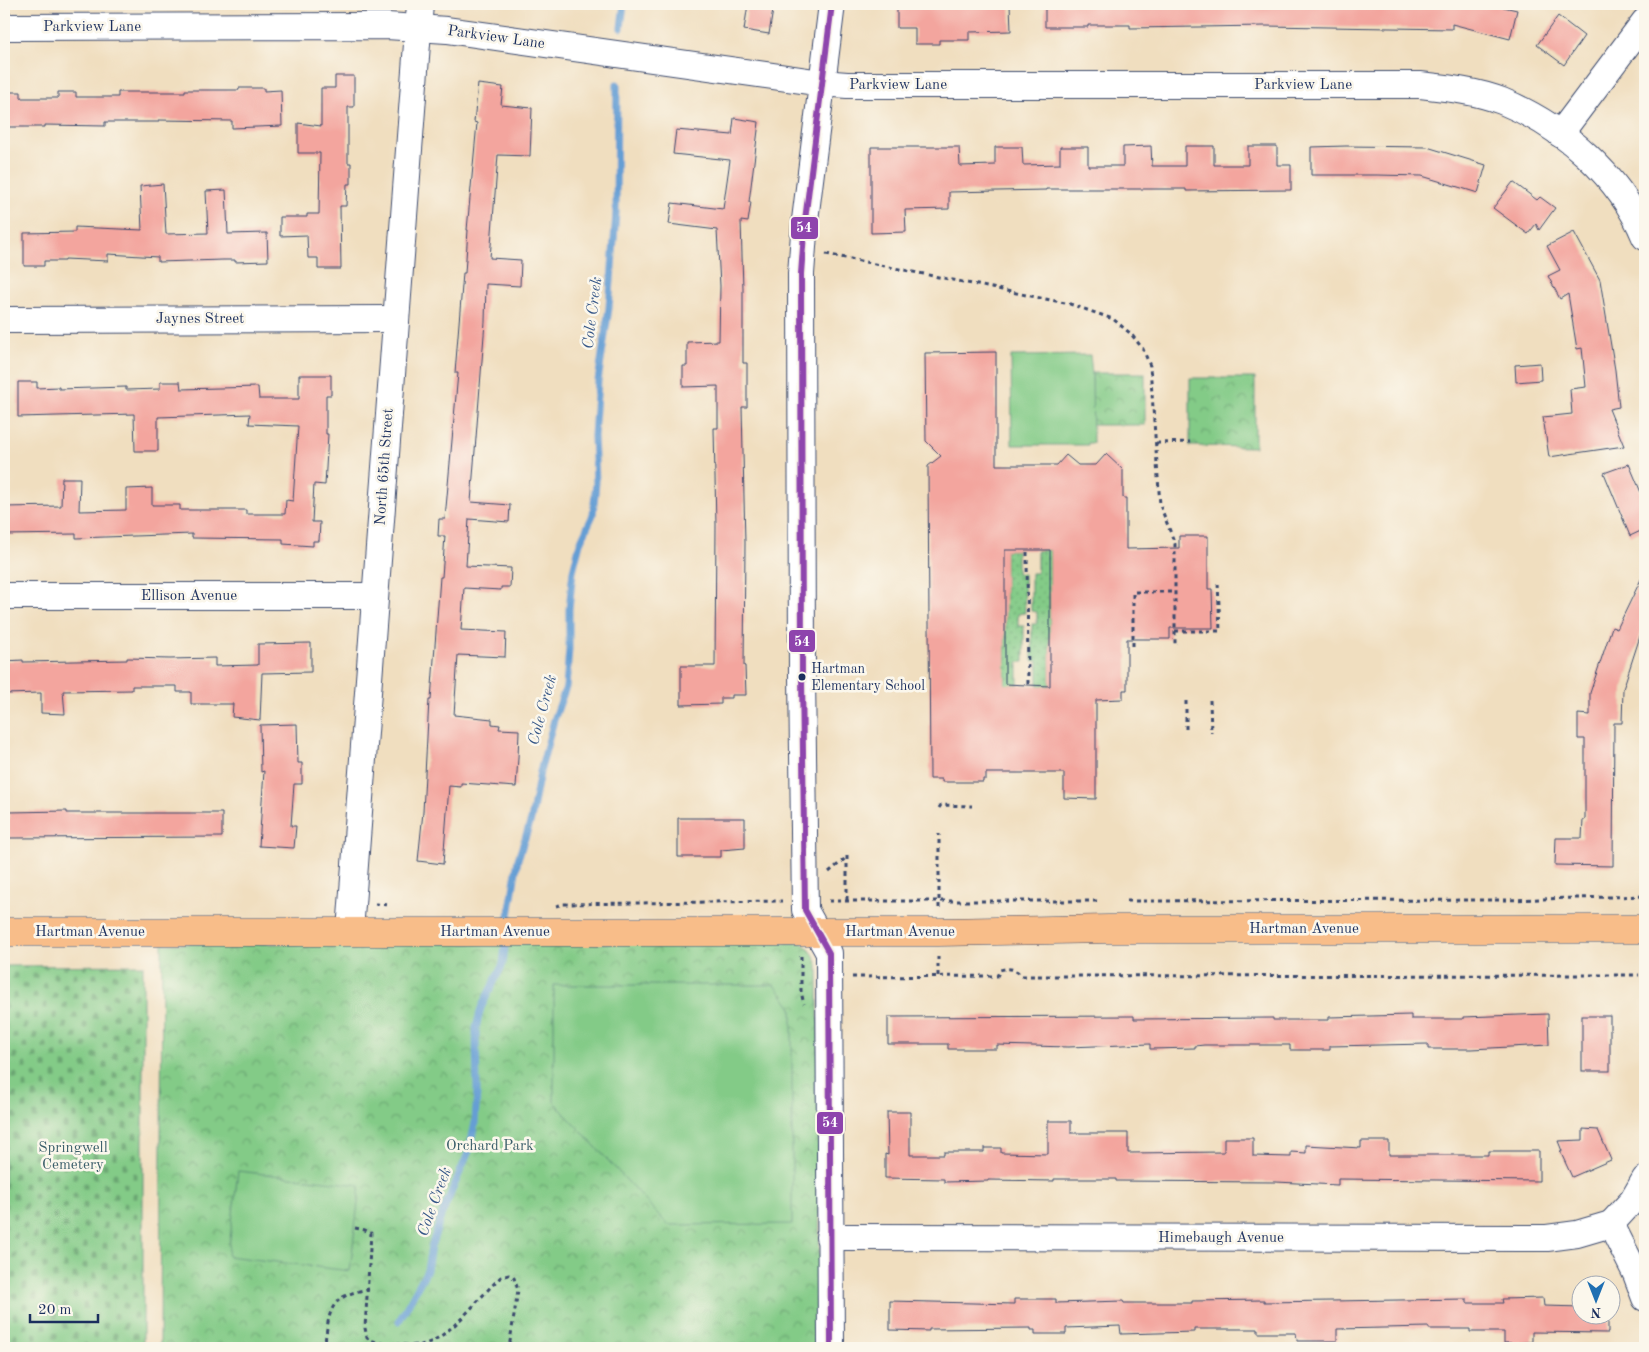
<svg xmlns="http://www.w3.org/2000/svg" width="1649" height="1352" font-family="'Old Standard TT',serif">
	<defs>
		<pattern id="grass-dots" width="8" height="8" patternUnits="userSpaceOnUse" patternTransform="scale(1.25)"><rect width="8" height="8" fill="#83cb87"/><path d="M2 2h.1M6 6h.1" fill="none" stroke="#6aa572" stroke-width="1.8" stroke-linecap="round"/></pattern>
		<pattern id="cemetery-stones" width="16" height="16" patternUnits="userSpaceOnUse" patternTransform="scale(1.25)"><rect width="16" height="16" fill="#83cb87"/><path d="M2 7V4a2 2 0 0 1 4 0v3zM10 15v-3a2 2 0 0 1 4 0v3z" fill="#6aa572"/></pattern>
		<pattern id="park-crowns" width="20" height="18" patternUnits="userSpaceOnUse" patternTransform="scale(1.25)"><rect width="20" height="18" fill="#83cb87"/><path d="M2 6a3 3 0 1 1 6 0M12 15a3 3 0 1 1 6 0" fill="none" stroke="#6aa572"/></pattern>
	</defs>
	<rect width="100%" height="100%" fill="#fbf7ec"/>
	<filter id="ink" filterUnits="userSpaceOnUse"><feTurbulence type="fractalNoise" baseFrequency=".02" numOctaves="2"/><feDisplacementMap in="SourceGraphic" scale="10" xChannelSelector="R" yChannelSelector="G"/><feConvolveMatrix kernelMatrix="1 2 1 2 8 2 1 2 1" color-interpolation-filters="sRGB"/></filter>
	<filter id="wash" filterUnits="userSpaceOnUse"><feTurbulence type="fractalNoise" baseFrequency=".0096" numOctaves="4" result="noise"/><feDisplacementMap in="SourceGraphic" scale="20" xChannelSelector="R" yChannelSelector="G"/><feGaussianBlur stdDeviation="1.12" result="paint"/><feColorMatrix in="noise" values="0 0 0 0 0 0 0 0 0 0 0 0 0 0 0 0 0 1.4 0 .05"/><feComposite in="paint" operator="in"/></filter>
	<g filter="url(#wash)">
		<rect width="100%" height="100%" fill="#f0debf"/>
		<!-- grass -->
		<g fill="url(#grass-dots)" stroke="#4f7d72">
			<polygon points="1005,550 1017,550 1017,573 1024,574 1025,613 1018,614 1018,626 1024,626 1024,662 1018,662 1018,685 1005,685"/>
			<polygon points="1037,550 1050,550 1050,686 1038,686 1038,661 1032,661 1032,624 1037,624 1037,612 1031,611 1031,573 1037,573"/>
		</g>
		<!-- cemetery -->
		<polygon fill="url(#cemetery-stones)" stroke="#4f7d72" points="143,965 143,1348 4,1348 4,966"/>
		<!-- park -->
		<g fill="url(#park-crowns)" stroke="#4f7d72">
			<rect x="1092" y="373" width="53" height="52"/>
			<polygon points="1190,378 1255,378 1255,447 1190,446"/>
			<path d="M801 943C811 948 814 955 818 965L820 1348H160L162 944Z"/>
		</g>
		<!-- garden -->
		<g fill="#83cb87" stroke="#4f7d72">
			<polygon points="1090,355 1092,373 1093,443 1088,443 1088,445 1012,445 1011,356"/>
			<polygon points="554,985 775,985 792,1008 792,1224 668,1225 554,1102"/>
			<polygon points="238,1171 360,1185 350,1271 228,1256"/>
		</g>
		<g fill="none" stroke-linecap="round" stroke-linejoin="round">
			<!-- stream -->
			<g stroke="#659ed4" stroke-width="7">
				<polyline points="621,28 624,4"/>
				<polyline points="507,928 518,859 531,820 540,772 554,720 566,687 569,649 569,609 573,571 580,543 593,515 596,482 594,436 598,381 609,308 616,213 617,84"/>
				<polyline points="399,1321 427,1270 431,1247 442,1214 469,1151 475,1123 477,1092 476,1028 481,1008 503,964 506,938"/>
			</g>
		</g>
		<g id="blocks">
			<!-- building -->
			<g fill="#f3a59e" fill-rule="evenodd">
				<polygon points="748,4 774,4 769,34 744,30"/>
				<polygon points="897,4 939,4 939,6 981,6 981,4 1010,4 1011,31 969,32 969,40 939,40 939,44 915,44 915,28 897,28"/>
				<polygon points="1045,4 1490,4 1517,10 1510,39 1452,24 1452,29 1265,26 1130,28 1130,25 1088,25 1088,27 1045,27"/>
				<polygon points="1558,16 1584,36 1564,65 1537,45"/>
				<polygon points="335,76 354,76 354,107 348,107 348,163 351,163 351,184 347,184 346,206 340,206 341,269 318,269 318,258 308,258 307,235 280,236 280,217 307,217 307,214 319,214 320,153 298,153 298,123 321,126 321,88 335,88"/>
				<polygon points="478,84 503,87 501,105 532,108 530,156 498,155 490,258 521,260 520,286 486,284 485,322 471,502 510,505 509,522 469,519 466,566 511,568 510,587 501,587 501,590 464,588 461,630 506,632 505,657 458,655 454,715 492,719 492,724 500,725 499,729 519,730 518,758 516,787 461,783 461,787 449,786 443,864 418,861 423,812 429,700 431,700 440,577 442,577 445,536 438,536 439,519 445,519 458,373 455,373 463,273 465,273 468,230 467,230 477,123 474,122"/>
				<polygon points="239,88 264,88 264,91 281,90 282,126 232,128 232,121 158,120 158,122 105,122 105,126 45,125 45,127 4,127 4,92 21,92 21,98 58,98 58,92 76,92 76,97 118,97 118,92 185,92 185,90 239,90"/>
				<polygon points="734,118 759,122 749,202 751,202 748,222 741,221 743,289 743,363 747,363 747,407 742,407 745,543 744,666 745,666 746,695 732,695 732,698 721,698 721,704 681,705 681,666 715,666 716,525 714,428 718,428 718,386 683,387 683,366 687,366 687,342 719,341 720,286 717,230 669,224 672,203 723,209 730,160 673,154 676,130 732,135"/>
				<polygon points="1151,146 1152,166 1185,166 1185,146 1214,146 1214,165 1248,165 1248,146 1277,146 1277,165 1291,165 1291,190 1186,191 1186,189 1046,189 1046,190 949,192 949,209 905,210 906,232 871,233 871,147 959,147 960,166 995,165 995,147 1022,147 1023,165 1060,164 1060,147 1088,147 1088,166 1123,166 1123,147"/>
				<polygon points="1346,146 1427,147 1486,165 1478,193 1422,176 1377,175 1311,175 1311,147"/>
				<polygon points="1513,182 1537,200 1540,197 1555,208 1539,230 1536,224 1528,234 1493,208"/>
				<polygon points="163,184 166,234 208,233 206,191 226,190 228,234 267,233 268,261 235,262 235,260 223,260 158,262 158,257 108,254 108,261 65,259 65,261 44,261 44,266 24,266 24,233 75,232 75,227 142,230 140,186"/>
				<polygon points="1574,232 1600,280 1615,370 1619,407 1609,409 1624,446 1549,457 1543,417 1572,414 1570,389 1586,387 1582,348 1577,349 1568,294 1560,299 1548,276 1560,270 1547,246"/>
				<path d="M996 352V465H1057L1066 455 1078 465H1096L1106 454 1123 470V498H1126V549L1179 548V536H1208V589H1212L1213 628H1170V639H1127V690H1123V699L1096 700V799L1064 798V773H986V779H983V782H942V779H930L928 466 941 456 926 441 925 353ZM1005 550H1050V686L1005 684Z"/>
				<polygon points="1540,363 1541,380 1516,382 1515,365"/>
				<polygon points="299,375 331,375 331,395 326,395 326,434 328,434 325,485 314,484 312,522 320,522 319,541 313,541 313,546 283,544 283,539 192,538 192,534 76,538 76,534 4,535 4,507 61,506 62,478 80,478 79,511 126,510 126,489 152,488 152,505 180,505 180,510 246,510 246,514 285,514 286,500 293,501 298,426 249,424 250,414 158,417 158,451 135,451 134,414 18,417 18,382 37,382 37,388 59,387 59,389 126,387 126,390 160,389 160,382 180,382 181,389 258,387 259,399 299,399"/>
				<polygon points="1629,464 1645,502 1645,529 1630,536 1604,473"/>
				<polygon points="1645,571 1645,621 1623,689 1622,723 1614,723 1613,866 1555,865 1556,838 1582,838 1583,820 1585,820 1585,739 1578,739 1578,714 1590,715 1590,693 1612,627 1617,629"/>
				<polygon points="311,643 311,672 262,673 260,720 232,717 233,704 191,704 191,692 177,692 177,686 132,686 132,690 63,691 65,714 41,713 41,693 4,694 5,661 23,660 23,662 127,660 127,658 170,659 215,658 215,666 258,665 258,644"/>
				<polygon points="297,724 298,763 302,763 302,784 294,784 291,826 296,826 294,848 259,846 264,771 261,772 260,725"/>
				<polygon points="67,811 67,813 222,813 222,837 9,838 9,812"/>
				<polygon points="678,818 745,818 745,848 721,850 721,857 678,857"/>
				<polygon points="1548,1014 1549,1045 1471,1049 1428,1049 1428,1044 1330,1046 1330,1050 1290,1050 1290,1045 1204,1045 1195,1046 1195,1048 1150,1049 1150,1044 1068,1047 997,1045 997,1049 948,1049 948,1044 888,1044 888,1017 1134,1016 1134,1019 1273,1018 1273,1020 1329,1020 1329,1017 1411,1015 1411,1019 1463,1019 1463,1017"/>
				<rect x="1582" y="1016" width="28" height="55"/>
				<polygon points="887,1112 910,1112 910,1155 944,1155 944,1152 984,1152 984,1148 1001,1148 1001,1153 1048,1154 1048,1121 1071,1121 1071,1133 1128,1133 1128,1153 1224,1152 1224,1138 1253,1138 1253,1156 1291,1157 1291,1152 1306,1153 1306,1145 1361,1148 1361,1141 1389,1141 1389,1155 1488,1155 1488,1151 1539,1151 1539,1181 1338,1179 1338,1185 1276,1182 1116,1181 1116,1179 1054,1179 1054,1181 988,1180 988,1181 944,1182 944,1179 885,1178 885,1154 888,1155"/>
				<polygon points="1583,1129 1598,1130 1611,1160 1572,1177 1560,1151 1562,1151 1558,1141 1583,1140"/>
				<polygon points="1543,1298 1544,1306 1582,1307 1582,1314 1608,1314 1608,1333 1532,1332 1532,1342 1504,1343 1504,1332 1470,1332 1470,1329 1429,1329 1429,1327 1337,1329 1337,1341 1297,1341 1296,1333 1258,1333 1258,1329 1194,1329 1194,1332 1121,1334 1120,1326 1066,1328 1066,1334 1035,1334 1035,1330 1031,1330 1031,1328 929,1329 929,1331 890,1330 890,1301 1014,1304 1014,1299 1056,1299 1056,1303 1123,1301 1124,1303 1192,1303 1192,1301 1264,1300 1264,1302 1467,1299 1467,1303 1503,1303 1502,1299"/>
			</g>
		</g>
	</g>
	<g filter="url(#ink)">
		<use href="#blocks" fill-opacity="0" stroke="#3b496d" stroke-width="1"/>
		<g fill="none" stroke-linecap="round" stroke-linejoin="round">
			<defs>
				<g id="minor">
					<path d="M4 27 387 26 447 30 822 83 847 85H1420C1447 88 1476 91 1502 101 1563 126 1620 176 1645 237"/>
					<polyline points="1560,134 1645,21"/>
					<polyline points="4,320 396,319"/>
					<polyline points="4,596 375,596"/>
					<polyline points="350,931 420,4"/>
					<polyline points="1611,1224 1636,1274 1645,1298"/>
					<polyline points="1611,1224 1633,1200 1645,1179"/>
					<polyline points="829,1237 1547,1238 1577,1234 1611,1224"/>
					<polyline points="831,1348 829,953 805,910 802,675 801,274 805,220 832,4"/>
				</g>
				<polyline id="major" points="4,932 939,932 1109,929 1645,929"/>
			</defs>
			<!-- minor casing -->
			<use href="#minor" stroke="#3b496d" stroke-width="28"/>
			<!-- major casing -->
			<use href="#major" stroke="#3b496d" stroke-width="29"/>
			<!-- path -->
			<g stroke="#3b496d" stroke-width="3" stroke-dasharray="4 4" stroke-linecap="butt">
				<polyline points="826,254 1070,304 1113,319 1131,334 1143,349 1150,366 1160,505 1175,544 1175,646"/>
				<polyline points="1156,443 1190,442"/>
				<polyline points="1027,552 1028,686"/>
				<polyline points="1175,631 1220,631 1218,582"/>
				<polyline points="1133,646 1133,592 1175,592"/>
				<polyline points="1210,700 1211,733"/>
				<polyline points="1186,701 1186,733"/>
				<polyline points="939,808 941,805 972,806"/>
				<polyline points="847,856 847,901"/>
				<polyline points="829,872 847,857"/>
				<polyline points="829,901 1099,901"/>
				<polyline points="1127,901 1506,900 1645,896"/>
				<polyline points="375,904 389,905"/>
				<polyline points="556,906 563,904 782,901"/>
				<polyline points="939,908 939,834"/>
				<polyline points="801,956 801,992 804,1004"/>
				<polyline points="938,976 938,957"/>
				<path d="M852 977 997 976 1000 970C1010 967 1015 969 1022 976L1639 975"/>
				<path d="M355 1228 365 1230 371 1233 365 1328 367 1338C376 1344 386 1343 397 1344 404 1345 413 1346 420 1345 449 1341 479 1296 501 1277L509 1275 514 1278 518 1290 509 1348"/>
				<path d="M324 1348C330 1311 327 1296 369 1289"/>
			</g>
			<!-- minor -->
			<use href="#minor" stroke="#fff" stroke-width="26"/>
			<!-- major -->
			<use href="#major" stroke="#f8bd89" stroke-width="28"/>
			<defs>
				<polyline id="bus-1" points="831,1348 829,953 805,910 802,675 801,274 805,220 832,4"/>
			</defs>
			<!-- bus-1 casing -->
			<use href="#bus-1" stroke="#fbf7ec" stroke-width="10"/>
			<!-- bus-1 -->
			<use href="#bus-1" stroke="#8e44ad" stroke-width="6"/>
		</g>
	</g>
	<!-- markers -->
	<circle fill="#1b2f5e" stroke="#fbf7ec" stroke-width="2" cx="802" cy="677" r="4.5"/>
	<g text-anchor="middle" dominant-baseline="central" stroke-width="5" stroke-linejoin="round" paint-order="stroke">
		<!-- bus labels -->
		<g font-size="14" fill="#1b2f5e" stroke="#fbf7ec" text-anchor="start">
			<text x="811" y="669">Hartman<tspan x="811" dy="17">Elementary School</tspan></text>
		</g>
		<!-- street labels -->
		<g font-size="15" fill="#1b2f5e" stroke="#fbf7ec">
			<text x="92" y="27">Parkview Lane</text>
			<text transform="translate(496 38) rotate(8)">Parkview Lane</text>
			<text x="898" y="85">Parkview Lane</text>
			<text x="1303" y="85">Parkview Lane</text>
			<text x="200" y="319">Jaynes Street</text>
			<text transform="translate(385 467) rotate(-86)">North 65th Street</text>
			<text x="189" y="596">Ellison Avenue</text>
			<text x="1304" y="929">Hartman Avenue</text>
			<text x="90" y="932">Hartman Avenue</text>
			<text x="495" y="932">Hartman Avenue</text>
			<text x="900" y="932">Hartman Avenue</text>
			<text x="1221" y="1238">Himebaugh Avenue</text>
		</g>
		<!-- park labels -->
		<g font-size="15" fill="#3a5e6a" stroke="#fbf7ec">
			<text x="490" y="1146">Orchard Park</text>
			<text x="73" y="1148">Springwell<tspan x="73" dy="17">Cemetery</tspan></text>
		</g>
		<!-- water labels -->
		<g font-size="16" font-style="italic" fill="#355687" stroke="#fbf7ec">
			<text transform="translate(593 313) rotate(-83)">Cole Creek</text>
			<text transform="translate(543 710) rotate(-75)">Cole Creek</text>
			<text transform="translate(435 1202) rotate(-70)">Cole Creek</text>
		</g>
	</g>
	<g stroke="#fbf7ec" stroke-width="2">
		<rect x="790" y="216" width="29" height="24" rx="5" fill="#8e44ad"/>
		<rect x="788" y="629" width="28" height="24" rx="5" fill="#8e44ad"/>
		<rect x="816" y="1111" width="28" height="24" rx="5" fill="#8e44ad"/>
	</g>
	<g font-size="14" text-anchor="middle" font-weight="bold" fill="#fff">
		<text x="804" y="232">54</text>
		<text x="802" y="646">54</text>
		<text x="830" y="1127">54</text>
	</g>
	<!-- margin -->
	<rect width="1649" height="1352" fill="none" stroke="#fbf7ec" stroke-width="20"/>
	<!-- north arrow -->
	<g transform="translate(1596 1300) rotate(180)"><circle r="24" fill="#fbf7ec" stroke="#a1a7b3"/>
	<path d="M0-4L9 19L0 12L-9 19Z" fill="#1f6fb2"/>
	<text y="-8" font-size="14" font-weight="bold" text-anchor="middle" fill="#1b2f5e">N</text>
	</g>
	<!-- scale -->
	<path d="M30 1314v8h68v-8" fill="none" stroke="#1b2f5e" stroke-width="2.5"/>
	<text x="38" y="1314" font-size="15" fill="#1b2f5e" stroke="#fbf7ec" stroke-width="4" paint-order="stroke">20 m</text>
</svg>
